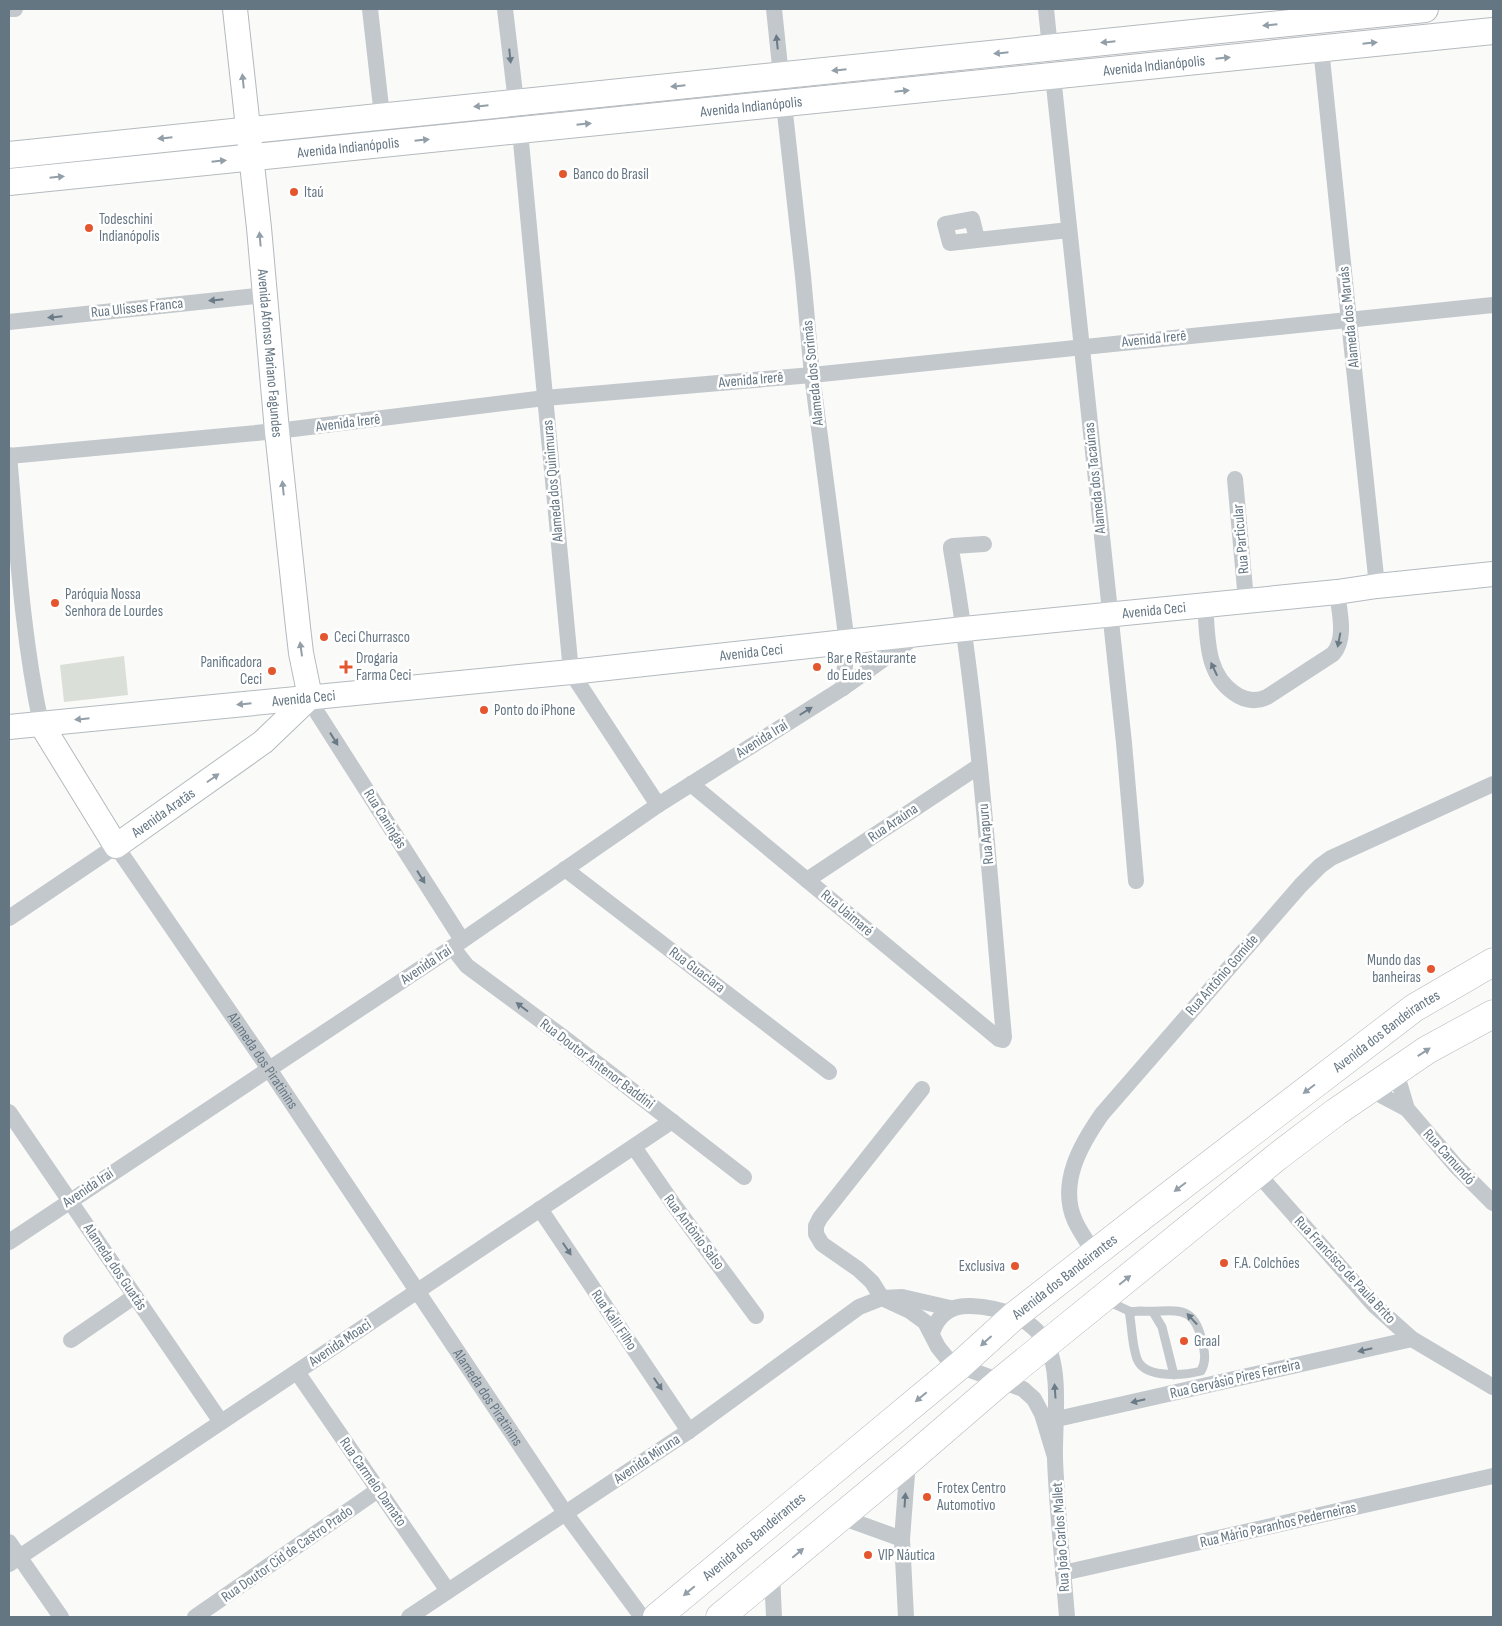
<svg xmlns="http://www.w3.org/2000/svg" width="1502" height="1626" font-family="'Sofia Sans Condensed',sans-serif">
	<rect width="100%" height="100%" fill="#fafaf8"/>
	<!-- green -->
	<polygon fill="#dadfd7" points="124,656 128,695 64,702 60,665"/>
	<g fill="none" stroke-linecap="round" stroke-linejoin="round">
		<defs>
			<g id="secondary">
				<path id="s2" d="M235 9 259 228 277 431 298 627 301 653 310 697"/>
				<path id="s3" d="M41 724 116 846 263 742 310 697"/>
				<path id="s4" d="M9 727 571 672 964 629 1337 592 1377 586 1493 574"/>
			</g>
			<g id="primary">
				<polyline points="9,155 1425,9"/>
				<path id="s5" d="M9 182 1493 31"/>
			</g>
			<g id="highway">
				<path id="s6" d="M657 1617 959 1366 1014 1316 1149 1211 1414 1008 1493 962"/>
				<polyline points="720,1617 908,1461 1002,1380 1278,1156 1336,1112 1427,1050 1493,1014"/>
			</g>
		</defs>
		<!-- secondary casing -->
		<use href="#secondary" stroke="#b3babf" stroke-width="26"/>
		<!-- primary casing -->
		<use href="#primary" stroke="#b5babe" stroke-width="28"/>
		<!-- highway casing -->
		<use href="#highway" stroke="#b4b9bd" stroke-width="29"/>
		<!-- lane -->
		<g stroke="#c3c8cc" stroke-width="9">
			<path d="M1107 1301C1115 1304 1122 1308 1129 1311 1132 1312 1137 1311 1141 1311 1175 1313 1194 1300 1203 1345 1205 1354 1206 1362 1201 1371 1186 1375 1147 1379 1138 1361 1132 1349 1132 1325 1129 1311"/>
			<polyline points="1153,1312 1162,1327 1174,1375"/>
		</g>
		<!-- street -->
		<g stroke="#c3c8cc" stroke-width="16">
			<polyline points="9,9 15,9"/>
			<polyline points="370,9 382,116"/>
			<polyline points="505,9 516,102"/>
			<polyline points="774,9 781,76"/>
			<polyline points="1046,9 1050,48"/>
			<path d="M1321 48C1340 227 1357 407 1377 586"/>
			<polyline points="1053,76 1124,743 1136,881"/>
			<polyline points="784,104 803,276 812,375 847,643 843,688"/>
			<polyline points="520,131 571,672 658,805"/>
			<polyline points="977,239 972,219 945,224 950,243 1069,230"/>
			<polyline points="9,322 265,295"/>
			<path d="M9 455C17 545 22 635 41 724"/>
			<polyline points="9,456 277,431 545,398 812,375 1493,305"/>
			<polyline points="1235,479 1246,600"/>
			<path d="M1205 605C1208 637 1205 673 1234 693 1245 701 1256 702 1267 697L1333 654C1347 638 1339 611 1337 592"/>
			<polyline points="310,697 318,714 462,940"/>
			<path d="M691 784 999 1039 1003 1040 1004 1037C989 874 979 710 951 549V547L953 546 984 544"/>
			<polyline points="565,869 829,1072"/>
			<polyline points="807,880 979,766"/>
			<path id="s1" d="M9 918 116 846 269 1069 566 1514 642 1617"/>
			<polyline points="452,947 467,966 563,1037 744,1177"/>
			<polyline points="1396,1072 1407,1109 1456,1166 1493,1203"/>
			<polyline points="922,1089 820,1218 816,1226 816,1234 822,1244 858,1269 872,1282 882,1298 910,1311 925,1322 938,1347 946,1357 959,1366 1023,1389 1034,1399 1042,1414 1055,1457"/>
			<polyline points="1371,1090 1407,1109"/>
			<polyline points="9,1112 221,1422"/>
			<polyline points="634,1147 674,1205 756,1316"/>
			<polyline points="1258,1174 1374,1305 1412,1339 1493,1387"/>
			<polyline points="540,1209 689,1431"/>
			<polyline points="9,1242 447,951 658,805 843,688 918,635"/>
			<path d="M1095 1254C1088 1243 1080 1232 1075 1221 1058 1183 1081 1144 1102 1114L1301 885 1320 866 1331 858 1493 784"/>
			<path d="M932 1333C938 1314 951 1305 971 1306 999 1307 1031 1317 1046 1343 1062 1371 1054 1426 1055 1459 1057 1511 1063 1565 1067 1617"/>
			<polyline points="71,1340 135,1296"/>
			<polyline points="297,1372 448,1591"/>
			<polyline points="1057,1419 1412,1339"/>
			<polyline points="841,1517 902,1539"/>
			<polyline points="9,1542 61,1617"/>
			<polyline points="9,1564 672,1121"/>
			<polyline points="1063,1573 1493,1476"/>
			<polyline points="772,1574 774,1617"/>
			<polyline points="195,1617 378,1490"/>
			<polyline points="409,1617 689,1431 859,1307 882,1298 902,1297 950,1308"/>
			<polyline points="906,1617 902,1539 908,1461"/>
		</g>
		<!-- secondary -->
		<use href="#secondary" stroke="#fff" stroke-width="24"/>
		<!-- primary -->
		<use href="#primary" stroke="#fff" stroke-width="26"/>
		<!-- highway -->
		<use href="#highway" stroke="#fff" stroke-width="28"/>
	</g>
	<!-- one-way arrows -->
	<defs><path id="oneway-solid" d="M-6-.8H1V-3.2L6.5 0L1 3.2V.8H-6Z" transform="scale(1.25)"/></defs>
	<g fill="#939fa8">
		<use href="#oneway-solid" transform="translate(1270 25) rotate(174)"/>
		<use href="#oneway-solid" transform="translate(1108 42) rotate(174)"/>
		<use href="#oneway-solid" transform="translate(1370 43) rotate(-6)"/>
		<use href="#oneway-solid" transform="translate(1001 53) rotate(174)"/>
		<use href="#oneway-solid" transform="translate(1223 58) rotate(-6)"/>
		<use href="#oneway-solid" transform="translate(839 70) rotate(174)"/>
		<use href="#oneway-solid" transform="translate(243 81) rotate(-96)"/>
		<use href="#oneway-solid" transform="translate(678 86) rotate(174)"/>
		<use href="#oneway-solid" transform="translate(902 91) rotate(-6)"/>
		<use href="#oneway-solid" transform="translate(481 106) rotate(174)"/>
		<use href="#oneway-solid" transform="translate(584 124) rotate(-6)"/>
		<use href="#oneway-solid" transform="translate(165 138) rotate(174)"/>
		<use href="#oneway-solid" transform="translate(422 140) rotate(-6)"/>
		<use href="#oneway-solid" transform="translate(219 161) rotate(-6)"/>
		<use href="#oneway-solid" transform="translate(57 177) rotate(-6)"/>
		<use href="#oneway-solid" transform="translate(260 239) rotate(-95)"/>
		<use href="#oneway-solid" transform="translate(283 488) rotate(-96)"/>
		<use href="#oneway-solid" transform="translate(301 649) rotate(-98)"/>
		<use href="#oneway-solid" transform="translate(244 704) rotate(174)"/>
		<use href="#oneway-solid" transform="translate(82 719) rotate(174)"/>
		<use href="#oneway-solid" transform="translate(213 778) rotate(-35)"/>
		<use href="#oneway-solid" transform="translate(1424 1052) rotate(-33)"/>
		<use href="#oneway-solid" transform="translate(1309 1089) rotate(143)"/>
		<use href="#oneway-solid" transform="translate(1180 1187) rotate(143)"/>
		<use href="#oneway-solid" transform="translate(1125 1280) rotate(-39)"/>
		<use href="#oneway-solid" transform="translate(986 1341) rotate(138)"/>
		<use href="#oneway-solid" transform="translate(921 1397) rotate(140)"/>
		<use href="#oneway-solid" transform="translate(798 1553) rotate(-40)"/>
		<use href="#oneway-solid" transform="translate(689 1591) rotate(140)"/>
	</g>
	<g fill="#6a7a87">
		<use href="#oneway-solid" transform="translate(777 42) rotate(-96)"/>
		<use href="#oneway-solid" transform="translate(510 56) rotate(84)"/>
		<use href="#oneway-solid" transform="translate(216 300) rotate(174)"/>
		<use href="#oneway-solid" transform="translate(55 317) rotate(174)"/>
		<use href="#oneway-solid" transform="translate(1339 640) rotate(101)"/>
		<use href="#oneway-solid" transform="translate(1214 669) rotate(-115)"/>
		<use href="#oneway-solid" transform="translate(806 711) rotate(-32)"/>
		<use href="#oneway-solid" transform="translate(334 739) rotate(58)"/>
		<use href="#oneway-solid" transform="translate(421 877) rotate(58)"/>
		<use href="#oneway-solid" transform="translate(522 1007) rotate(-143)"/>
		<use href="#oneway-solid" transform="translate(567 1249) rotate(56)"/>
		<use href="#oneway-solid" transform="translate(1192 1319) rotate(-133)"/>
		<use href="#oneway-solid" transform="translate(1365 1350) rotate(167)"/>
		<use href="#oneway-solid" transform="translate(658 1384) rotate(56)"/>
		<use href="#oneway-solid" transform="translate(1055 1391) rotate(-94)"/>
		<use href="#oneway-solid" transform="translate(1138 1401) rotate(167)"/>
		<use href="#oneway-solid" transform="translate(905 1500) rotate(-86)"/>
	</g>
	<!-- markers -->
	<g fill="#e4572e" stroke="#fff" stroke-width="2">
		<circle cx="563" cy="174" r="5"/>
		<circle cx="294" cy="192" r="5"/>
		<circle cx="89" cy="228" r="5"/>
		<circle cx="55" cy="603" r="5"/>
		<circle cx="324" cy="637" r="5"/>
		<path d="M343.5 659.5h5v5h5v5h-5v5h-5v-5h-5v-5h5z"/>
		<circle cx="817" cy="667" r="5"/>
		<circle cx="272" cy="671" r="5"/>
		<circle cx="484" cy="710" r="5"/>
		<circle cx="1431" cy="969" r="5"/>
		<circle cx="1224" cy="1263" r="5"/>
		<circle cx="1015" cy="1266" r="5"/>
		<circle cx="1184" cy="1341" r="5"/>
		<circle cx="927" cy="1497" r="5"/>
		<circle cx="868" cy="1555" r="5"/>
	</g>
	<g text-anchor="middle" dominant-baseline="central" stroke-width="5" stroke-linejoin="round" paint-order="stroke">
		<!-- street labels -->
		<g font-size="15" fill="#657683" stroke="#fff">
			<text stroke="none"><textPath href="#s5" startOffset="1151">Avenida Indianópolis</textPath></text>
			<text stroke="none"><textPath href="#s5" startOffset="746">Avenida Indianópolis</textPath></text>
			<text stroke="none"><textPath href="#s5" startOffset="341">Avenida Indianópolis</textPath></text>
			<text transform="translate(137 308) rotate(-6)">Rua Ulisses Franca</text>
			<text transform="translate(1349 317) rotate(-96)">Alameda dos Maruás</text>
			<text transform="translate(1154 339) rotate(-6)">Avenida Irerê</text>
			<text stroke="none"><textPath href="#s2" startOffset="346">Avenida Afonso Mariano Fagundes</textPath></text>
			<text transform="translate(813 373) rotate(-96)">Alameda dos Sorimãs</text>
			<text transform="translate(751 380) rotate(-5)">Avenida Irerê</text>
			<text transform="translate(348 423) rotate(-7)">Avenida Irerê</text>
			<text transform="translate(1095 478) rotate(-96)">Alameda dos Tacaúnas</text>
			<text transform="translate(553 481) rotate(-95)">Alameda dos Quinimuras</text>
			<text transform="translate(1241 539) rotate(-95)">Rua Particular</text>
			<text stroke="none"><textPath href="#s4" startOffset="1151">Avenida Ceci</textPath></text>
			<text stroke="none"><textPath href="#s4" startOffset="746">Avenida Ceci</textPath></text>
			<text stroke="none"><textPath href="#s4" startOffset="296">Avenida Ceci</textPath></text>
			<text transform="translate(762 739) rotate(-32)">Avenida Iraí</text>
			<text stroke="none"><textPath href="#s3" startOffset="201">Avenida Aratãs</textPath></text>
			<text transform="translate(385 819) rotate(58)">Rua Caningás</text>
			<text transform="translate(893 823) rotate(-34)">Rua Araúna</text>
			<text transform="translate(986 834) rotate(-95)">Rua Arapuru</text>
			<text transform="translate(847 913) rotate(40)">Rua Uaimaré</text>
			<text transform="translate(426 965) rotate(-34)">Avenida Iraí</text>
			<text transform="translate(697 970) rotate(37)">Rua Guaciara</text>
			<text transform="translate(1222 975) rotate(-49)">Rua Antônio Gomide</text>
			<text stroke="none"><textPath href="#s6" startOffset="936">Avenida dos Bandeirantes</textPath></text>
			<text stroke="none"><textPath href="#s1" startOffset="389">Alameda dos Piratinins</textPath></text>
			<text transform="translate(597 1064) rotate(37)">Rua Doutor Antenor Baddini</text>
			<text transform="translate(1449 1157) rotate(48)">Rua Camundó</text>
			<text transform="translate(88 1188) rotate(-34)">Avenida Iraí</text>
			<text transform="translate(694 1232) rotate(53)">Rua Antônio Salso</text>
			<text transform="translate(115 1267) rotate(56)">Alameda dos Guatás</text>
			<text transform="translate(1345 1270) rotate(47)">Rua Francisco de Paula Brito</text>
			<text stroke="none"><textPath href="#s6" startOffset="531">Avenida dos Bandeirantes</textPath></text>
			<text transform="translate(614 1320) rotate(56)">Rua Kalil Filho</text>
			<text transform="translate(340 1343) rotate(-34)">Avenida Moaci</text>
			<text transform="translate(1235 1379) rotate(-13)">Rua Gervásio Pires Ferreira</text>
			<text stroke="none"><textPath href="#s1" startOffset="794">Alameda dos Piratinins</textPath></text>
			<text transform="translate(647 1459) rotate(-34)">Avenida Miruna</text>
			<text transform="translate(373 1482) rotate(55)">Rua Carmelo Damato</text>
			<text transform="translate(1278 1525) rotate(-13)">Rua Mário Paranhos Pederneiras</text>
			<text stroke="none"><textPath href="#s6" startOffset="126">Avenida dos Bandeirantes</textPath></text>
			<text transform="translate(1061 1537) rotate(-94)">Rua João Carlos Mallet</text>
			<text transform="translate(287 1554) rotate(-35)">Rua Doutor Cid de Castro Prado</text>
		</g>
		<!-- poi labels -->
		<g font-size="15" fill="#657683" stroke="#fff" text-anchor="start">
			<text x="573" y="174">Banco do Brasil</text>
			<text x="304" y="192">Itaú</text>
			<text x="99" y="219">Todeschini<tspan x="99" dy="17">Indianópolis</tspan></text>
			<text x="65" y="594">Paróquia Nossa<tspan x="65" dy="17">Senhora de Lourdes</tspan></text>
			<text x="334" y="637">Ceci Churrasco</text>
			<text x="356" y="658">Drogaria<tspan x="356" dy="17">Farma Ceci</tspan></text>
			<text x="827" y="658">Bar e Restaurante<tspan x="827" dy="17">do Eudes</tspan></text>
			<text x="262" y="662" text-anchor="end">Panificadora<tspan x="262" dy="17">Ceci</tspan></text>
			<text x="494" y="710">Ponto do iPhone</text>
			<text x="1421" y="960" text-anchor="end">Mundo das<tspan x="1421" dy="17">banheiras</tspan></text>
			<text x="1234" y="1263">F.A. Colchões</text>
			<text x="1005" y="1266" text-anchor="end">Exclusiva</text>
			<text x="1194" y="1341">Graal</text>
			<text x="937" y="1488">Frotex Centro<tspan x="937" dy="17">Automotivo</tspan></text>
			<text x="878" y="1555">VIP Náutica</text>
		</g>
	</g>
	<!-- border -->
	<rect width="1502" height="1626" fill="none" stroke="#657683" stroke-width="20"/>
</svg>
